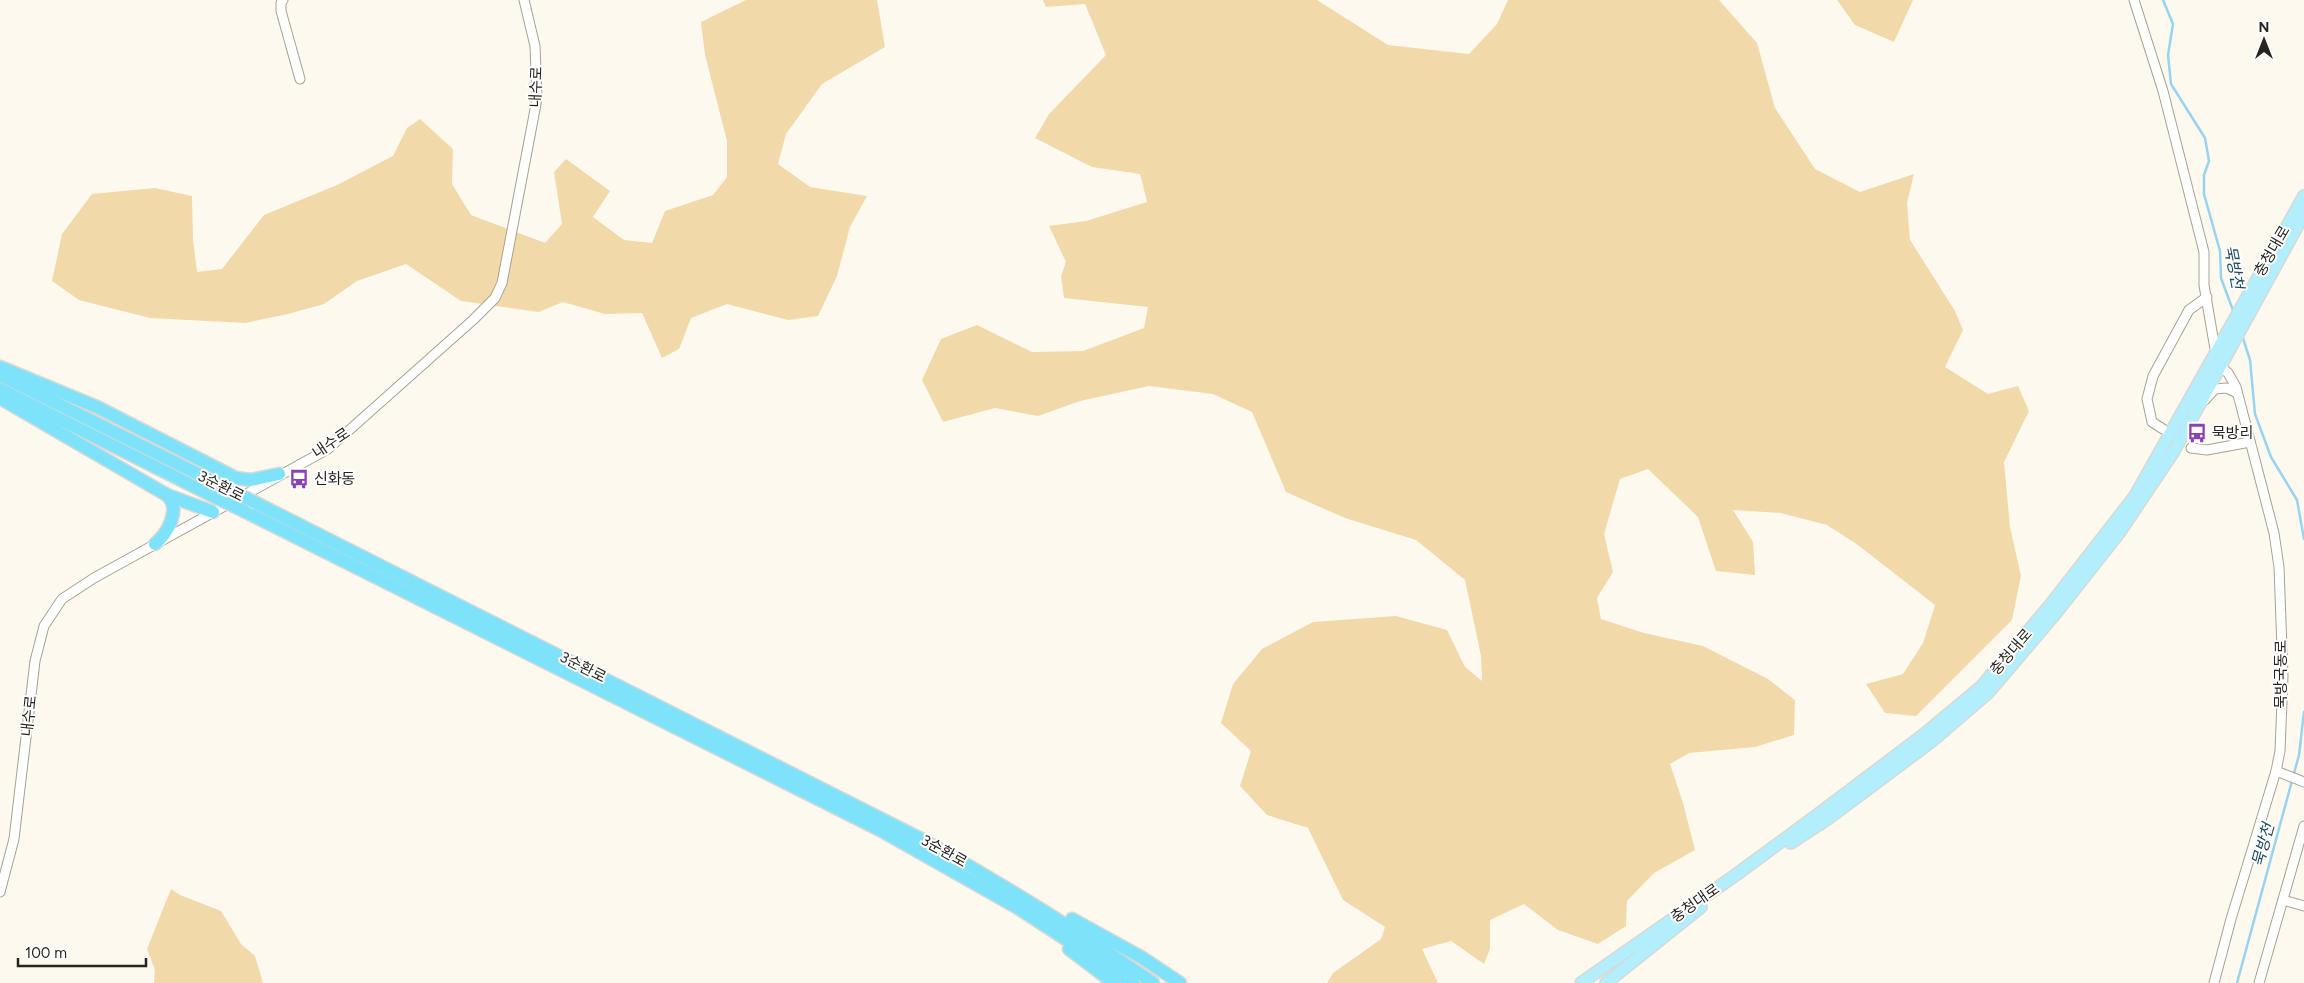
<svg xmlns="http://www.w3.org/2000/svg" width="2304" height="983" font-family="Figtree,'Noto Sans KR',sans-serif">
	<rect width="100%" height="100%" fill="#fef9ef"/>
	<!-- green -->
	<g fill="#f2d9aa">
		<polygon points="746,0 877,0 885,47 822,84 786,134 778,164 810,187 867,196 850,227 837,276 818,316 788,320 727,304 691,318 679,349 662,358 642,313 605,314 563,302 539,312 461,301 406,264 357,281 324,304 288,314 245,323 150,318 79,300 52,281 62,234 92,194 155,188 192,196 193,239 197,272 222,269 264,215 337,185 393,156 407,128 420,119 453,149 452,184 471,215 545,243 562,224 554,172 566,159 610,191 593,217 624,240 652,243 665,211 713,195 727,177 727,141 705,55 701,22"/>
		<polygon points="1043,0 1317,0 1388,45 1469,54 1497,24 1508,0 1719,0 1757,43 1775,108 1815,169 1860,192 1914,174 1907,203 1910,240 1955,311 1963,330 1945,367 1988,394 2018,386 2029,411 2004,462 2010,527 2021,576 2012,620 1916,716 1885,713 1866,684 1903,674 1923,643 1935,605 1858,545 1827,525 1781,513 1733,510 1753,542 1755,575 1716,571 1698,517 1648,469 1620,479 1604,534 1613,572 1597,598 1601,619 1644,633 1703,646 1768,679 1795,700 1794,735 1755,747 1689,753 1670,764 1683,803 1695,850 1654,873 1627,901 1626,926 1598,944 1558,930 1524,904 1490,920 1490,949 1484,964 1451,941 1422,949 1438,983 1327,983 1333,973 1381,939 1385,927 1343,900 1308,828 1267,815 1240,786 1251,751 1221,723 1233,684 1262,649 1313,622 1396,616 1447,630 1465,667 1482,681 1481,656 1465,580 1416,540 1345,518 1286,492 1252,412 1213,394 1149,386 1080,401 1038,416 995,408 943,422 922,380 941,339 977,325 1032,352 1083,351 1144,328 1148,307 1064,298 1061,276 1066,262 1049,226 1086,221 1147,202 1140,174 1092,167 1035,138 1049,114 1106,55 1085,4 1046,7"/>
		<polygon points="1837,0 1913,0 1894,42 1855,25"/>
		<polygon points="171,889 180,895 221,911 241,944 255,956 263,983 154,983 155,970 147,949"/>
	</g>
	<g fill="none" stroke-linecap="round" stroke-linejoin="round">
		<!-- stream -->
		<g stroke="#99d3f0" stroke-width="2.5">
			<polyline points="2163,0 2173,24 2168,55 2171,84 2205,138 2209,161 2204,175 2204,194 2220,251 2221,278 2234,313"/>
			<polyline points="2242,335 2250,360 2255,414 2271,457 2297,500 2304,539"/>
			<polyline points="2237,983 2299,755 2304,712"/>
		</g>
		<defs>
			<g id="minor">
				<polyline points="283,0 281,3 281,11 300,79"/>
				<polyline points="2134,0 2163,91 2204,252 2204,285 2215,349 2220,366 2228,373 2236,387 2274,533 2279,567 2283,676 2280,751 2276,771 2231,919 2214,983"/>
				<polyline points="2205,400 2215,389 2227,388 2237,393"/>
				<polyline points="2163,429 2152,422 2147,399 2153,376 2189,310 2207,297"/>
				<polyline points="2191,448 2207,450 2250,442"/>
				<polyline points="2276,771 2304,782"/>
				<polyline points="0,892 14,839 35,661 44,626 62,599 94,578 328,449 473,320 495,298 502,283 537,99 535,46 524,0"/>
				<polyline points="2283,900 2304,906"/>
				<polyline points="2259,983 2304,826"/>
			</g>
			<g id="major">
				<polyline points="1791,843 1829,818 1932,741 1988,693 2056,613 2119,533 2174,451 2304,214"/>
				<polyline points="1581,983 1737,874 1824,810 1927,732 1981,687 2051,604 2135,496 2304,196"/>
				<polyline points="1606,983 1701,907"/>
			</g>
			<g id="highway">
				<polyline points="0,367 97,407 236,478 251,480 279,474"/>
				<polyline points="0,375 220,485"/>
				<polyline points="0,389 209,494"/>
				<polyline points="0,398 167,495 213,512"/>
				<path d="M256 503 921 839C1001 883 1078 931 1153 983"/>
				<polyline points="244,511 882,831 1018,908 1133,983"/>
				<path d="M155 544C167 534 182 509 167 495"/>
				<polyline points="1072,919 1141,957 1180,983"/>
				<polyline points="1069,949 1114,983"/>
			</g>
		</defs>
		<!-- minor casing -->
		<use href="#minor" stroke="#a9a293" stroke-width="11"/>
		<!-- major casing -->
		<use href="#major" stroke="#d8d8d7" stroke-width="14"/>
		<!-- highway casing -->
		<use href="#highway" stroke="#d8d8d7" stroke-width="15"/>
		<!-- minor -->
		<use href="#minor" stroke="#fff" stroke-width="9"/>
		<!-- major -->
		<use href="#major" stroke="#b2eefc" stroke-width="11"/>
		<!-- highway -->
		<use href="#highway" stroke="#7ee3fa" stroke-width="12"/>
		<defs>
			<g id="highway-bridge">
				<polyline points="220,485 256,503"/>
				<polyline points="209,494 244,511"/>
			</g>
		</defs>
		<!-- highway-bridge casing -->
		<use href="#highway-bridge" stroke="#d8d8d7" stroke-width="15" stroke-linecap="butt"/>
		<!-- highway-bridge -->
		<use href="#highway-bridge" stroke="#7ee3fa" stroke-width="12"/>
	</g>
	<!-- icons -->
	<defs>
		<symbol id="bus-bare" viewBox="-9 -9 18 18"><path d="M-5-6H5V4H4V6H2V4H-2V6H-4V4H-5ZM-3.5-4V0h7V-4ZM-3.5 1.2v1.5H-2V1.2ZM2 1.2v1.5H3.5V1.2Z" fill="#8c41b3" stroke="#fff" stroke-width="2.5" paint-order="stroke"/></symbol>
	</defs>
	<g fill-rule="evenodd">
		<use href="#bus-bare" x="2183" y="419" width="28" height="28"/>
		<use href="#bus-bare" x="285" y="465" width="28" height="28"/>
	</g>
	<g text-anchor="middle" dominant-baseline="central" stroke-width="4" stroke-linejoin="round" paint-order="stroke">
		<!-- street labels -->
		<g font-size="15" fill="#28251f" stroke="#fff">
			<text transform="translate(536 87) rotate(-88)">내수로</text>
			<text transform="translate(2272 251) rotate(-60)">충청대로</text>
			<text transform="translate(331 443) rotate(-34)">내수로</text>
			<text transform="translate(221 486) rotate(27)">3순환로</text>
			<text transform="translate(2011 652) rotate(-49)">충청대로</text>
			<text transform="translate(583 667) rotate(27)">3순환로</text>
			<text transform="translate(2281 674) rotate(-90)">묵방국동로</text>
			<text transform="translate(29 716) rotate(-84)">내수로</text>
			<text transform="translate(944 851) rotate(29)">3순환로</text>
			<text transform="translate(1695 903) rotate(-35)">충청대로</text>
		</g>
		<!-- poi labels -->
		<g font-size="15" fill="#28251f" stroke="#fff" text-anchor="start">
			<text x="2212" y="433">묵방리</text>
			<text x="314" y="479">신화동</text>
		</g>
		<!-- water labels -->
		<g font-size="16" font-style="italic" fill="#1d4b60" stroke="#fff">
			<text transform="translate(2234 267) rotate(79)">묵방천</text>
			<text transform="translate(2263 845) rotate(-75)">묵방천</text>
		</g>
	</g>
	<!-- north arrow -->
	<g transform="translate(2264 40)" stroke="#ffffff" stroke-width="4" paint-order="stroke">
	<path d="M0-4L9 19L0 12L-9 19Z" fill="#28251f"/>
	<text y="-8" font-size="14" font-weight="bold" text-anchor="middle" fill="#28251f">N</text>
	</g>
	<!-- scale -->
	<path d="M18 958v8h128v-8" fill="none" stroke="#28251f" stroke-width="2.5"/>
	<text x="25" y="958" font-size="15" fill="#28251f" stroke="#ffffff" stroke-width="4" paint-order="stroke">100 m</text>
</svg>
